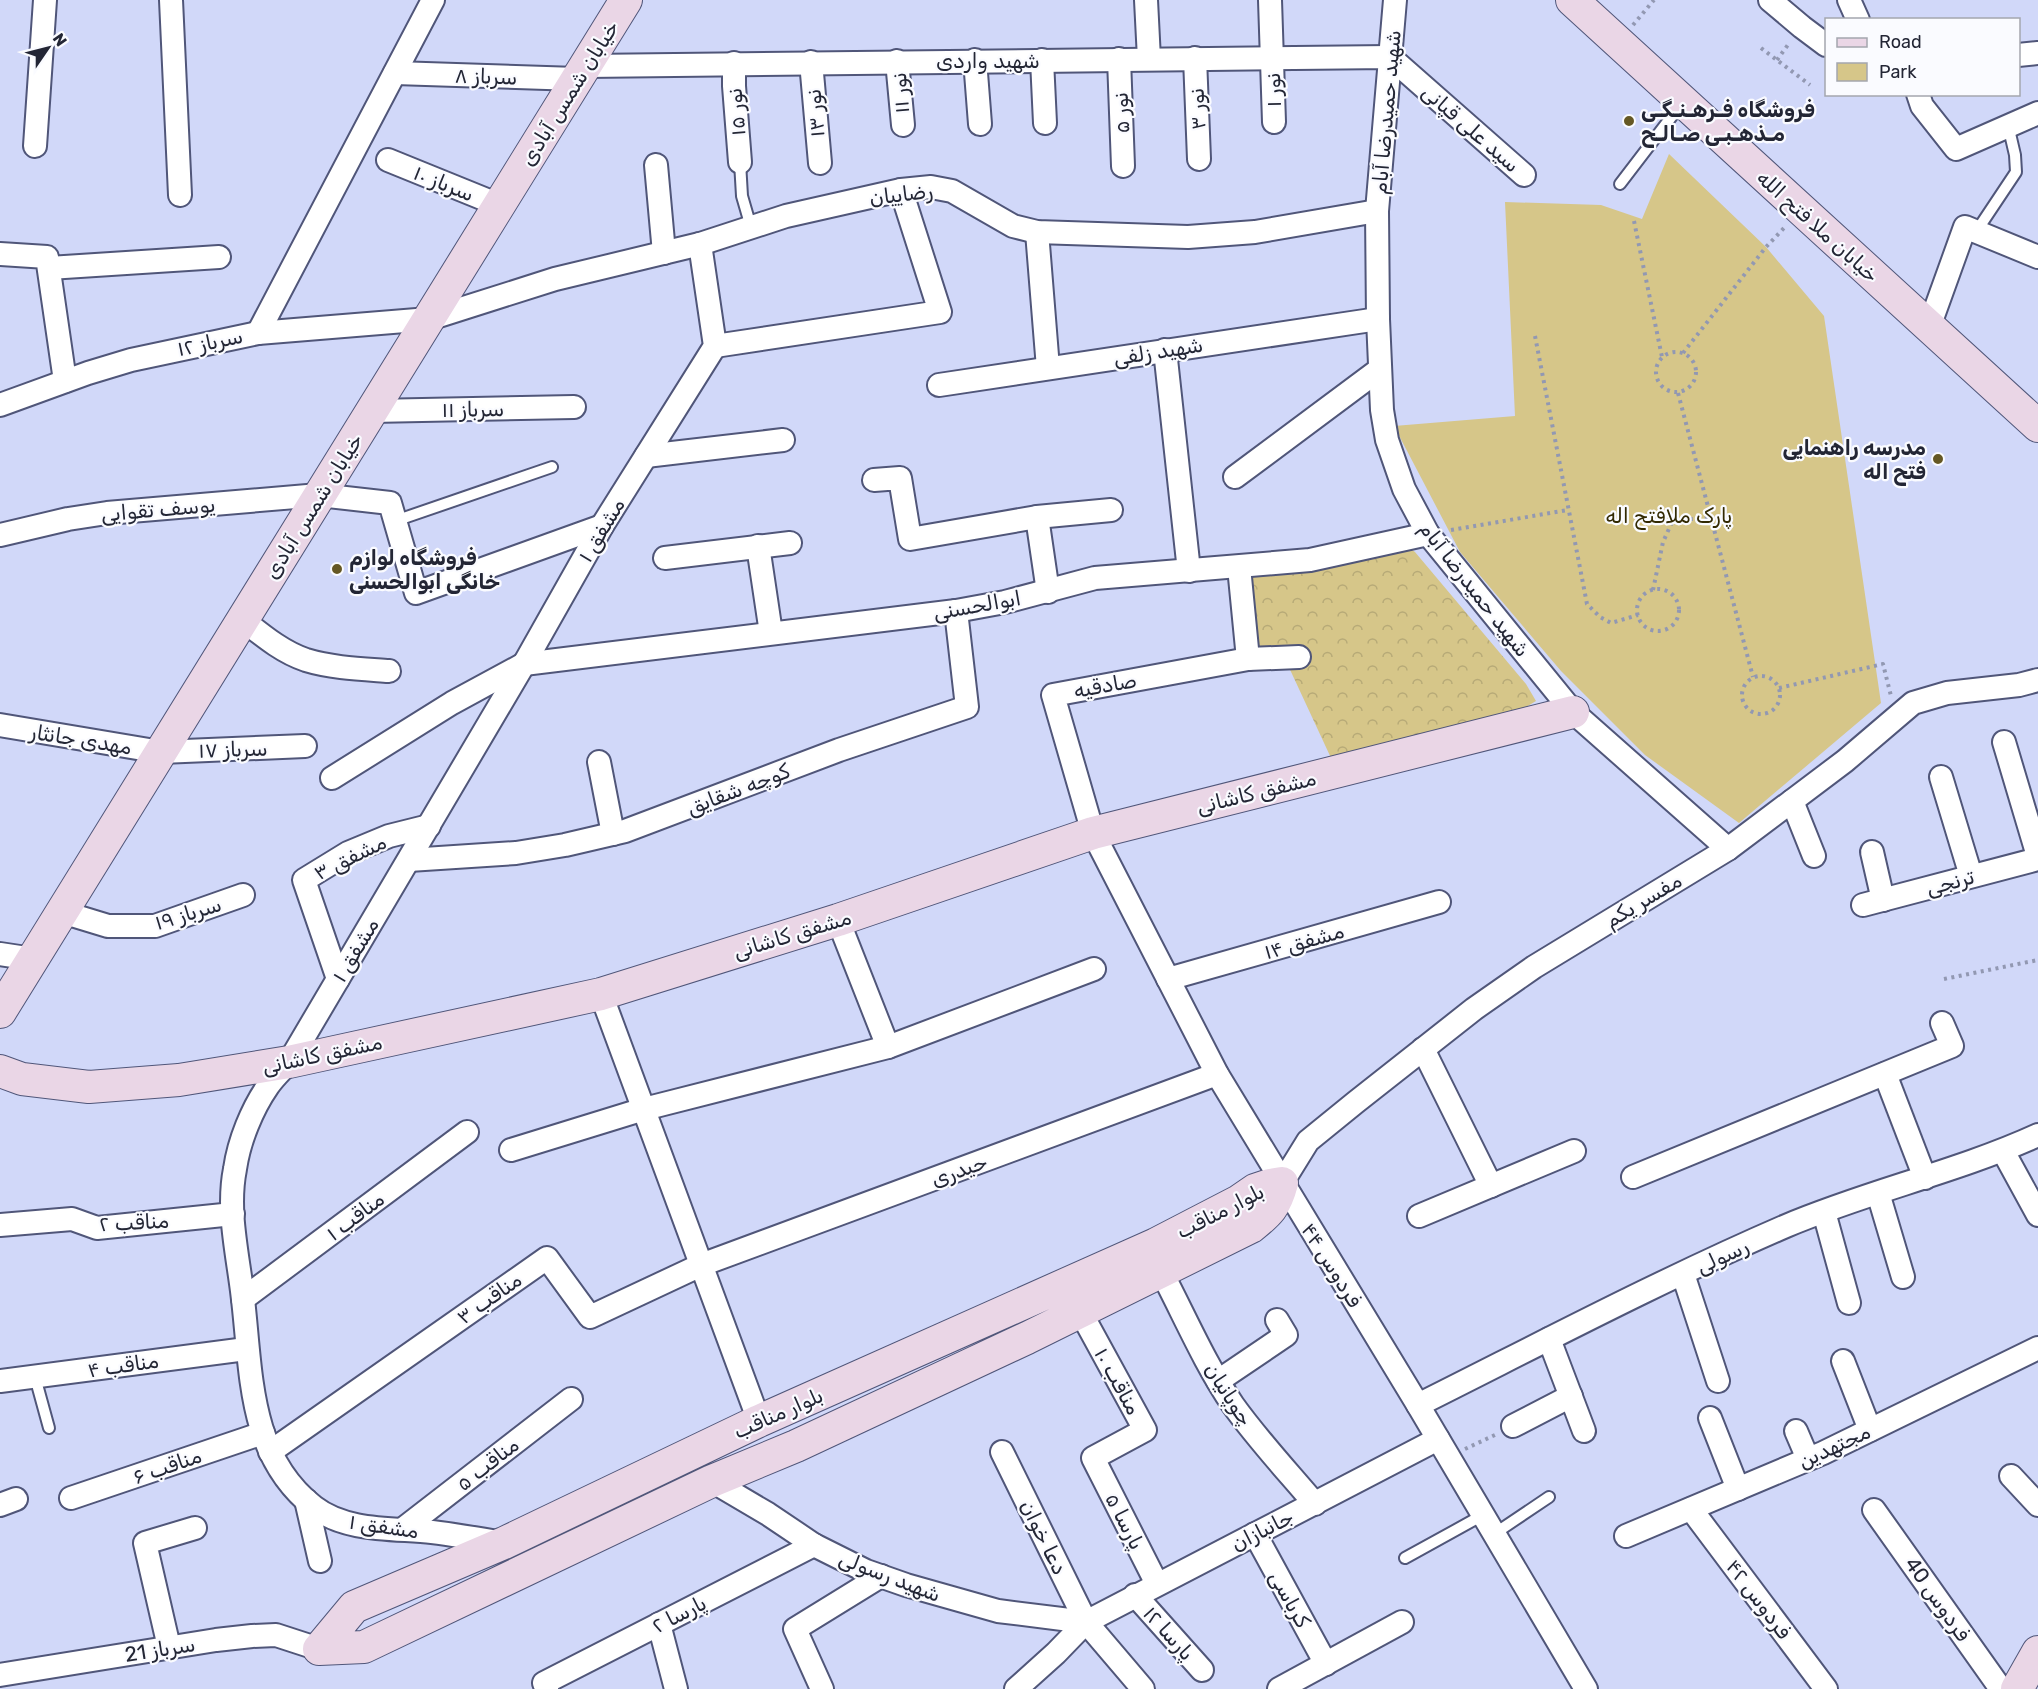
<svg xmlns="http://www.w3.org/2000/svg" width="2038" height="1689" font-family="Rubik,Cairo,sans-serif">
	<defs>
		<pattern id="forest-crowns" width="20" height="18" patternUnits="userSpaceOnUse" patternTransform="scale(1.5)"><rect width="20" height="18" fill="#d6c689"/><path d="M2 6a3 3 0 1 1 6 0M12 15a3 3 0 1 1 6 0" fill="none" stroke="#b7aa77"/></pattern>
	</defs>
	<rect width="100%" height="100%" fill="#d1d8f9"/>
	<!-- green -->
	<polygon fill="#d6c689" points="1669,154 1766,247 1824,316 1881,703 1739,823 1645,755 1561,671 1460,552 1394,426 1515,416 1505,202 1601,205 1642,219"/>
	<!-- forest -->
	<polygon fill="url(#forest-crowns)" points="1404,544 1415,552 1526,684 1536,701 1521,710 1331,758 1286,661 1251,657 1243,569"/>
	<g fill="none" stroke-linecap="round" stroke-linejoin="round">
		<defs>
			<g id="lane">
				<polyline points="740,162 742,196 751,227"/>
				<polyline points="1620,184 1682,103"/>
				<polyline points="1976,232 2016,172 2015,155 2008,125"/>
				<polyline points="395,521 552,467"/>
				<polyline points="35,1377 49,1428"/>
				<polyline points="1494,1534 1549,1497"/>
				<polyline points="1405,1558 1483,1515"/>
			</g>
			<g id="street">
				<polyline points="171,0 180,195"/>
				<polyline points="1146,0 1149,59"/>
				<polyline points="1270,0 1274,122"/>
				<polyline points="1395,0 1377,211 1378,319 1382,410 1387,440 1404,489 1428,534 1573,712 1728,849"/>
				<polyline points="1770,0 1802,27 1826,45"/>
				<polyline points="1849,0 1858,20"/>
				<polyline points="2018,55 2038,53"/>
				<polyline points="1195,58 1199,159"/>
				<polyline points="1119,59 1123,166"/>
				<polyline points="975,60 980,124"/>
				<polyline points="1042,60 1045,123"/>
				<polyline points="897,61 903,125"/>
				<polyline points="811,62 820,163"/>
				<polyline points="734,63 734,86 740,162"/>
				<polyline points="586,66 1390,57 1524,175"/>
				<polyline points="395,73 577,79"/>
				<polyline points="1918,94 1922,106 1956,149 2038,113"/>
				<polyline points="35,146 45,0"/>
				<polyline points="388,160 499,205"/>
				<polyline points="656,165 664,253"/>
				<polyline points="1037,232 1048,368"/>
				<polyline points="0,254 47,257 65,381"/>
				<polyline points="49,268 219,257"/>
				<polyline points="1929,327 1965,227 2038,257"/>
				<polyline points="258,333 433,0"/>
				<polyline points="715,346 940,312 901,190"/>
				<polyline points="1165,350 1189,571"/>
				<polyline points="939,385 1378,319"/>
				<polyline points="0,405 88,373 131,360 258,333 429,319 555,279 700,244 786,216 901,190 931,187 952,191 1013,226 1037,232 1188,237 1255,232 1377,211"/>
				<polyline points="372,411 574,407"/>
				<polyline points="646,456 783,440"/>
				<polyline points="1235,477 1380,369"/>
				<polyline points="874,480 900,478 910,539 1037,517"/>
				<polyline points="0,535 68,519 107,513 319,495 390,503 416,593 602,526"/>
				<polyline points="758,546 771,633"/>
				<polyline points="665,558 790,543"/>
				<polyline points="1239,567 1248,659"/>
				<polyline points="1048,592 1037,517 1111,510"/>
				<path d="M243 620C262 635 282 652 306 660 332 668 362 669 389 671"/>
				<polyline points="1299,657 1248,659 1053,695 1093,833 1217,1074 1418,1405 1586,1689"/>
				<polyline points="0,725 161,752 305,746"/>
				<polyline points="2004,742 2038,856"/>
				<polyline points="599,762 613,834"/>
				<polyline points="1941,777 1971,876"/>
				<polyline points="332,778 452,703 524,664 956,611 1005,602 1095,578 1310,560 1428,534"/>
				<polyline points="1792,801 1814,856"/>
				<polyline points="1872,852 1883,900"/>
				<polyline points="409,860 516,853 565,845 625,831 839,750 967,707 956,611"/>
				<polyline points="1863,905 2038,859"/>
				<polyline points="62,912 108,926 155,926 243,895"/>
				<polyline points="838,920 888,1047"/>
				<polyline points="0,954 33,959"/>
				<polyline points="338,979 304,880 348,853 389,836 429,826"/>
				<polyline points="1168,979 1439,902"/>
				<polyline points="601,994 759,1421"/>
				<polyline points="1423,1049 1491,1186"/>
				<polyline points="1885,1074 1925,1178"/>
				<polyline points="511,1150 644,1109 888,1047 1094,969"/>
				<polyline points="2003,1151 2038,1215"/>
				<polyline points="1633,1177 1952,1046 1942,1023"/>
				<polyline points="1282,1183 1308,1141 1356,1102 1474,1009 1534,967 1728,849 1845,761 1913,703 1947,693 2019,685 2038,680"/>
				<polyline points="1878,1193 1903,1277"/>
				<polyline points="1824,1212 1849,1303"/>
				<polyline points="1419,1216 1574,1151"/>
				<polyline points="0,1225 72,1219 97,1228 233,1214"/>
				<path d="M1162 1273C1185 1317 1205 1364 1233 1405 1258 1440 1288 1472 1315 1504"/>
				<polyline points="1683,1274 1718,1381"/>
				<polyline points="243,1299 467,1132"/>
				<polyline points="1080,1311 1145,1430 1093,1458 1157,1584"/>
				<polyline points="1549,1339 1584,1431"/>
				<polyline points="1843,1361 1870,1430"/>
				<polyline points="0,1381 246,1349"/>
				<polyline points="1218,1381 1286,1335 1277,1320"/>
				<path d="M1418 1405C1540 1344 1661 1280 1786 1226 1868 1191 1957 1172 2038 1135"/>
				<polyline points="1710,1418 1738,1489"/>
				<polyline points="1513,1426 1571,1396"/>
				<polyline points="1796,1431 1808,1459"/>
				<polyline points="270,1452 547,1258 590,1317 701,1265 1217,1074"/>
				<polyline points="1002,1452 1086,1622 1143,1689"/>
				<polyline points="2011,1476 2038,1505"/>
				<polyline points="712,1481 768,1514 814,1545 866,1571 906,1585 998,1611 1086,1622"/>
				<polyline points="71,1498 263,1433"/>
				<polyline points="306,1500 320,1561"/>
				<polyline points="0,1505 16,1499"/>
				<polyline points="1691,1509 1826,1689"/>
				<polyline points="1874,1510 2001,1689"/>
				<polyline points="403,1529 571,1399"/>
				<polyline points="1255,1534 1326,1664"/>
				<polyline points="1626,1536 1823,1453 2038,1348"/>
				<path d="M504 1543C480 1539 456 1535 432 1532 394 1528 346 1532 314 1507 246 1454 252 1368 242 1291 237 1251 227 1209 235 1169 239 1141 252 1109 268 1086 274 1077 282 1070 289 1062L524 664 602 526 715 346 700 244"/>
				<polyline points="1135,1595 1202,1670"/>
				<polyline points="659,1624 676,1689"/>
				<polyline points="169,1647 145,1543 195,1528"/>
				<polyline points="0,1675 216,1640 252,1636 276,1635 319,1649"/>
				<polyline points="547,1689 544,1683 814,1545"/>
				<polyline points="822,1689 795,1629 881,1576"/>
				<polyline points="1016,1689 1056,1653 1086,1622 1438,1439"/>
				<polyline points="1279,1689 1402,1622"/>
			</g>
			<g id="secondary">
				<polyline points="1572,0 2038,426"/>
				<polyline points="0,1012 626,0"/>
				<polyline points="0,1071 22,1079 89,1087 179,1080 289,1062 601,994 838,920 1093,833 1573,712"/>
				<path d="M1282 1183C1276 1206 1269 1213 1251 1227L1027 1338 796 1446 712 1481 364 1647 319 1649 354 1607 504 1543 759 1421 1156 1244 1239 1201 1255 1190 1270 1185Z"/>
				<polyline points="2017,1689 2038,1652"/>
			</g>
		</defs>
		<!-- lane casing -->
		<use href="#lane" stroke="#505679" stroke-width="14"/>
		<!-- street casing -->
		<use href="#street" stroke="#505679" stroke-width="26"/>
		<!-- secondary casing -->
		<use href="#secondary" stroke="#505679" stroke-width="34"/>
		<!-- path -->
		<g stroke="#9298b2" stroke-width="4" stroke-dasharray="3 4.5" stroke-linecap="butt">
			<polyline points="1633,25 1654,0"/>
			<polyline points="1761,48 1810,85"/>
			<polyline points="1777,60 1790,42"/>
			<polyline points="1634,221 1662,357"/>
			<polyline points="1535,336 1587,604 1600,617 1611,623 1638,615"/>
			<circle cx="1676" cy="372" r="20"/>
			<polyline points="1683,353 1766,247 1785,227"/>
			<polyline points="1678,393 1753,677"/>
			<polyline points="1451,530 1568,510"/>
			<circle cx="1658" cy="610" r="21"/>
			<polyline points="1653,590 1663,542 1673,520 1711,518"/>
			<circle cx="1761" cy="695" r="19"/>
			<polyline points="1779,688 1883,664 1891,696"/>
			<polyline points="1944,979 2038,960"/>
			<polyline points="1465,1449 1497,1434"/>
		</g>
		<!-- lane -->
		<use href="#lane" stroke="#fff" stroke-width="10"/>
		<!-- street -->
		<use href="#street" stroke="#fff" stroke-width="22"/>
		<!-- secondary -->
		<use href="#secondary" stroke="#ead6e6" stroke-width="32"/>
	</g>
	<!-- markers -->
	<g fill="#655825" stroke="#fafbff" stroke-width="2">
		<circle cx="1629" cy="121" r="6"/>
		<circle cx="1938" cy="459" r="6"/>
		<circle cx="337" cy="569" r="6"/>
	</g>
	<g text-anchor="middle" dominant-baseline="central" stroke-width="4.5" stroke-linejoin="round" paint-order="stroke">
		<!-- street labels -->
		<g font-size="21" fill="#232635" stroke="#fafbff">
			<text x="988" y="60">شهید واردی</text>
			<text transform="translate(486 76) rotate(2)">سرباز ۸</text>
			<text transform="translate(1273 90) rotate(-92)">نور ۱</text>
			<text transform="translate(569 93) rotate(-58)">خیابان شمس آبادی</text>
			<text transform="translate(900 93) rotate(-95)">نور ۱۱</text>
			<text transform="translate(1197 109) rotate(-93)">نور ۳</text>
			<text transform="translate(736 112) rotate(-95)">نور ۱۵</text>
			<text transform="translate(1386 112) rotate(-85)">شهید حمیدرضا آبام</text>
			<text transform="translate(815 113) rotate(-95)">نور ۱۳</text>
			<text transform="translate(1121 113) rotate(-93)">نور ۵</text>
			<text transform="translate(1471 128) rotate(41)">سید علی قپانی</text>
			<text transform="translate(444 183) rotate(22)">سرباز ۱۰</text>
			<text transform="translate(901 194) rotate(-7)">رضاییان</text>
			<text transform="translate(1818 226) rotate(42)">خیابان ملا فتح الله</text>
			<text transform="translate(210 342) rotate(-12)">سرباز ۱۲</text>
			<text transform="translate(1158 351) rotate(-9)">شهید زلفی</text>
			<text transform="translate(473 409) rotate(-1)">سرباز ۱۱</text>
			<text transform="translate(313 506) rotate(-58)">خیابان شمس آبادی</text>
			<text transform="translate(158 509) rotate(-5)">یوسف تقوایی</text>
			<text transform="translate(601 530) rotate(-59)">مشفق ۱</text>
			<text transform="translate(1475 589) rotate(52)">شهید حمیدرضا آبام</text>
			<text transform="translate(977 605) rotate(-10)">ابوالحسنی</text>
			<text transform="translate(1105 685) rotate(-10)">صادقیه</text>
			<text transform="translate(81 739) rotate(9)">مهدی جانثار</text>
			<text transform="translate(233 749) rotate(-2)">سرباز ۱۷</text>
			<text transform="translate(738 789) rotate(-21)">کوچه شقایق</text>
			<text transform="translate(1256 792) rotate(-14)">مشفق کاشانی</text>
			<text transform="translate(350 857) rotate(-26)">مشفق ۳</text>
			<text transform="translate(1950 882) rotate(-15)">ترنجی</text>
			<text transform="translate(1643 900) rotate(-31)">مفسر یکم</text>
			<text transform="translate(188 913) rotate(-17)">سرباز ۱۹</text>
			<text transform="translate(792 934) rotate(-17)">مشفق کاشانی</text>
			<text transform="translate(1304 941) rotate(-16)">مشفق ۱۴</text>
			<text transform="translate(355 950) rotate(-59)">مشفق ۱</text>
			<text transform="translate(322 1054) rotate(-12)">مشفق کاشانی</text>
			<text transform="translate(959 1170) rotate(-20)">حیدری</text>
			<text transform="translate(1220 1211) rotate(-27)">بلوار مناقب</text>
			<text transform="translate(355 1216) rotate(-37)">مناقب ۱</text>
			<text transform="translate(134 1222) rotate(-3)">مناقب ۲</text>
			<text transform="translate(1722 1256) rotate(-25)">رسولی</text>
			<text transform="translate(1332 1265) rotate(58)">فردوس ۴۴</text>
			<text transform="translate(489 1298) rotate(-35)">مناقب ۳</text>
			<text transform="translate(123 1365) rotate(-8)">مناقب ۴</text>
			<text transform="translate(1118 1381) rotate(61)">مناقب ۱۰</text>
			<text transform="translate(1229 1394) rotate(57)">چوپانیان</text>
			<text transform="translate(778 1413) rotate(-24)">بلوار مناقب</text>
			<text transform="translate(1834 1446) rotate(-25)">مجتهدین</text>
			<text transform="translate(487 1464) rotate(-38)">مناقب ۵</text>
			<text transform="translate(167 1466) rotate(-19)">مناقب ۶</text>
			<text transform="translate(1125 1521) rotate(63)">پارسا ۵</text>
			<text transform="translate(384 1526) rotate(8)">مشفق ۱</text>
			<text transform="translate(1262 1530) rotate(-27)">جانبازان</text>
			<text transform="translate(1044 1537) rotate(64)">دعا خوان</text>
			<text transform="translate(890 1576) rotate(21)">شهید رسولی</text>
			<text transform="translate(1290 1599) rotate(61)">کرباسی</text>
			<text transform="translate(1759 1599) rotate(53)">فردوس ۴۲</text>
			<text transform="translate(1938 1599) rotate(55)">فردوس 40</text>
			<text transform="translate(679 1614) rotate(-27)">پارسا ۲</text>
			<text transform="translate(1169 1633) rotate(48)">پارسا ۱۲</text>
			<text transform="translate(160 1649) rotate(-9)">سرباز 21</text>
		</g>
		<!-- poi labels -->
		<g font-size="21" font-weight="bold" fill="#232635" stroke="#fafbff" text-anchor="start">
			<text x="1641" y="109">فروشگاه فـرهـنـگـی<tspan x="1641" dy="24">مـذهـبـی صـالـح</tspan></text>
			<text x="1926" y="447" text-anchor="end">مدرسه راهنمایی<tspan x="1926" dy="24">فتح اله</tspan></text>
			<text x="349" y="557">فروشگاه لوازم<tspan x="349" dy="24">خانگی ابوالحسنی</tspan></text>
		</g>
		<!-- park labels -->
		<g font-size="21" fill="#322902" stroke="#fafbff">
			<text x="1669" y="515">پارک ملافتح اله</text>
		</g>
	</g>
	<!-- legend -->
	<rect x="1825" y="18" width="195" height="78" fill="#fafbff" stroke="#a4a6ae" stroke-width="1.5"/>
	<rect x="1837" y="38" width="30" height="9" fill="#ead6e6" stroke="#a4a6ae" stroke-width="1.5"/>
	<text x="1879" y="48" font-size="18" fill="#232635">Road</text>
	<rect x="1837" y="63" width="30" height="18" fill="#d6c689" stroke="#a4a6ae" stroke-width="1.5"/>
	<text x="1879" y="78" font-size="18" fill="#232635">Park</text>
	<!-- north arrow -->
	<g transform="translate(48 48) rotate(55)" stroke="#fafbff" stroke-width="4.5" paint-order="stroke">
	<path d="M0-4.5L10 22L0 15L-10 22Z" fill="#232635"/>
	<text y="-9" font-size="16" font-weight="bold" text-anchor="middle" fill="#232635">N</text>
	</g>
</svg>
